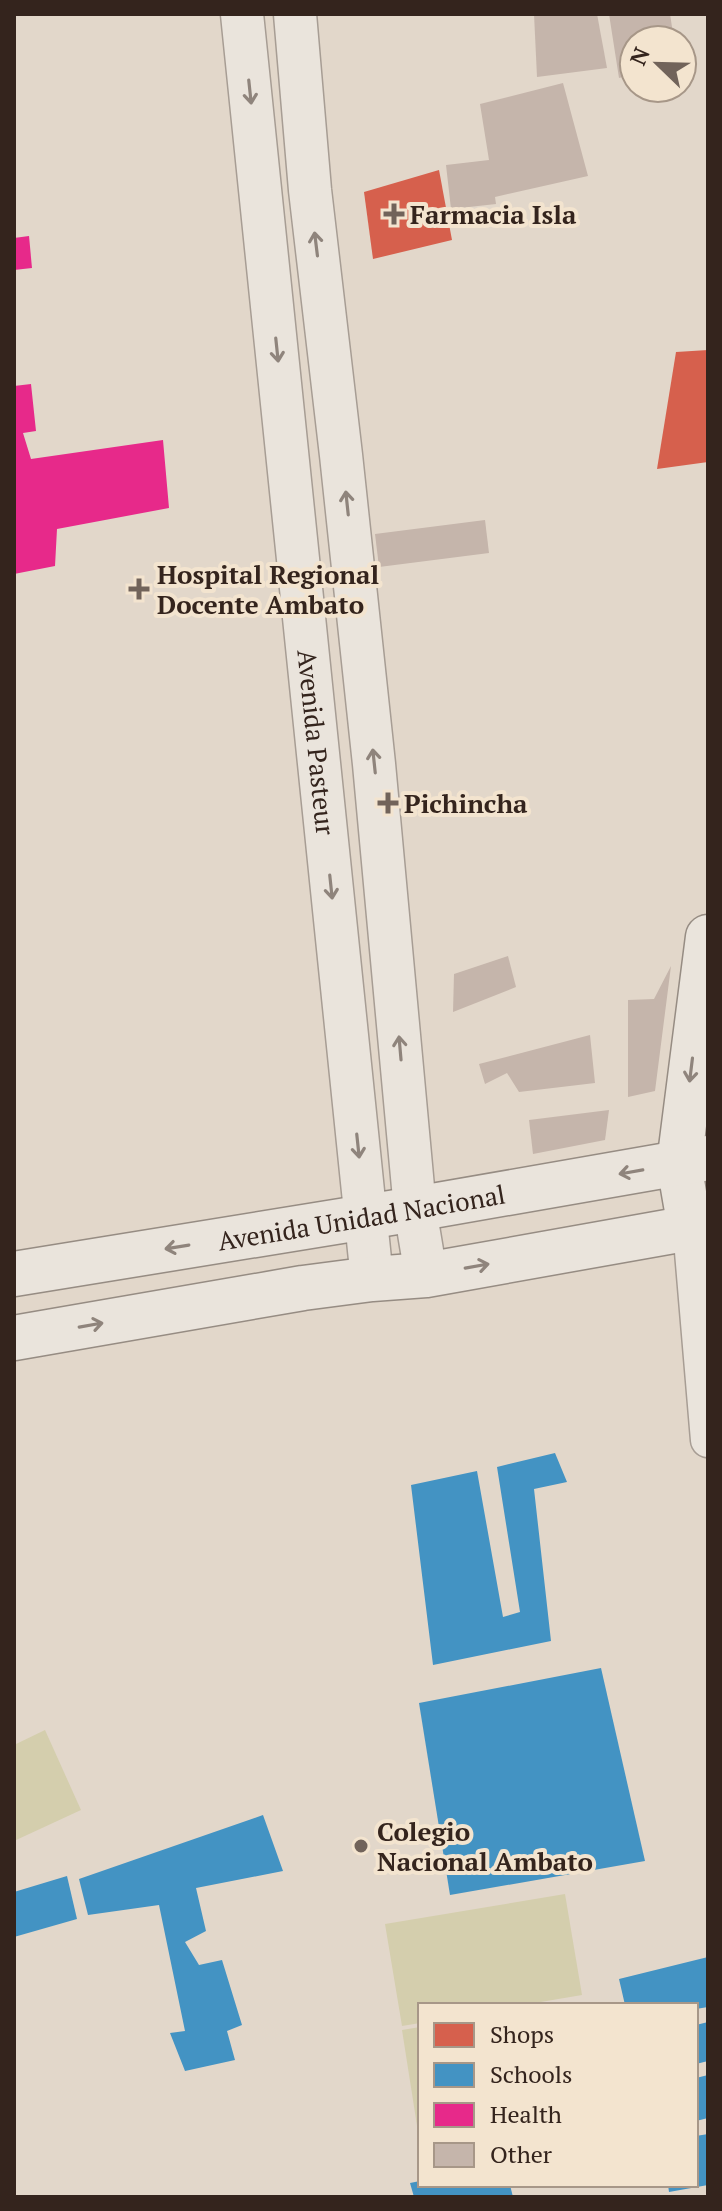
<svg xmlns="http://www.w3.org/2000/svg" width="722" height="2211" font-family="'PT Serif',serif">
	<rect width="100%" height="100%" fill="#e2d7ca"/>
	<!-- green -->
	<g fill="#d4cead">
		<polygon points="45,1730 81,1810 14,1841 14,1745"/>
		<polygon points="565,1894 582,1995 523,2005 420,2005 420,2023 402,2026 385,1924"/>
		<polygon points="420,2027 420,2132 418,2132 402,2030"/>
	</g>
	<!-- shops -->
	<g fill="#d6604d">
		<polygon points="439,170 452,240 373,259 364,192"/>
		<polygon points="708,350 708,462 657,469 676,352"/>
	</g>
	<!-- schools -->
	<g fill="#4393c3">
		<polygon points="555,1453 567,1482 534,1489 551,1641 433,1665 411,1485 477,1471 503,1617 520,1612 497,1467"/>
		<polygon points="601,1668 645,1861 450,1895 419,1703"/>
		<polygon points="263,1815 283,1871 196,1888 206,1931 185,1942 199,1965 222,1960 242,2025 227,2031 235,2060 185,2071 170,2033 185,2031 159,1905 88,1915 79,1879"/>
		<polygon points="67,1876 77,1919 14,1937 14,1892"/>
		<polygon points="708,1957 708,2007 696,2009 696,2005 625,2005 619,1979"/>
		<polygon points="708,2022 708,2061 696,2064 696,2025"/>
		<polygon points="708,2075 708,2118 696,2121 696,2078"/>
		<polygon points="708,2134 708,2185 669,2192 668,2185 696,2185 696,2136"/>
		<polygon points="420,2181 420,2185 510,2185 513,2197 414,2197 410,2183"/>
	</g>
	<!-- health -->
	<g fill="#e7298a">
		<polygon points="29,236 32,268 14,270 14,238"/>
		<polygon points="31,384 36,431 23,433 31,459 163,440 169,508 57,529 55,566 14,574 14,386"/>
	</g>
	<!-- building -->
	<g fill="#c5b5ab">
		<polygon points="534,14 597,14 607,68 537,77"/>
		<polygon points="609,14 670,14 674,40 634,40 634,74 619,78"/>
		<polygon points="563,83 588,176 495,197 496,204 451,209 446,165 489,160 480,104"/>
		<polygon points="485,520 489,553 379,567 375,534"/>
		<polygon points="508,956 516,987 453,1012 454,974"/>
		<polygon points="671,966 655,1091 628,1097 628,1000 654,999"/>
		<polygon points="590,1035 595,1083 519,1092 507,1073 485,1084 479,1064"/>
		<polygon points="609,1110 605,1140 533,1154 529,1120"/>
	</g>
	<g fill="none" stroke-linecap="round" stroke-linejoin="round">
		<defs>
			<polyline id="minor" points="690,1228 708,1440"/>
			<g id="tertiary">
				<path id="s1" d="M242 14 372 1279"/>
				<polyline points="295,14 310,190 341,455 374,764 415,1209 426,1275"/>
			</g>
			<g id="secondary">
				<polyline points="690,1228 679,1164 708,937"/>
				<path id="s2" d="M14 1274 415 1209 708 1158"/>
				<polyline points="14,1338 303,1288 372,1279 426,1275 690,1228"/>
			</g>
		</defs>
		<!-- minor casing -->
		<use href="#minor" stroke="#a79d94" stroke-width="37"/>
		<!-- tertiary casing -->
		<use href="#tertiary" stroke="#a79d94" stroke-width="45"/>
		<!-- secondary casing -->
		<use href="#secondary" stroke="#968c83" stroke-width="47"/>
		<!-- minor -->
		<use href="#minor" stroke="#eae4dc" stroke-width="34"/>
		<!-- tertiary -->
		<use href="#tertiary" stroke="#eae4dc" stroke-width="42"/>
		<!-- secondary -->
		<use href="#secondary" stroke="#eae4dc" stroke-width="44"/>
	</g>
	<!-- one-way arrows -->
	<defs><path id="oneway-shaft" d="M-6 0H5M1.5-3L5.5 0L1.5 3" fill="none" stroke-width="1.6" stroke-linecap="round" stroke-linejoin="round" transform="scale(2)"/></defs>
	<g stroke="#8f847c">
		<use href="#oneway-shaft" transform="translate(250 92) rotate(84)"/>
		<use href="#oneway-shaft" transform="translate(316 244) rotate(-97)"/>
		<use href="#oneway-shaft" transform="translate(277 350) rotate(84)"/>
		<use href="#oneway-shaft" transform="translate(347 503) rotate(-96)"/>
		<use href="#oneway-shaft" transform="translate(374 761) rotate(-96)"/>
		<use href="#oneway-shaft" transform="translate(331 887) rotate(84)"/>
		<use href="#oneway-shaft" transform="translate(400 1048) rotate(-95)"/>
		<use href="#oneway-shaft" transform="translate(691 1070) rotate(97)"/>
		<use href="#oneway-shaft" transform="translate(358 1146) rotate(84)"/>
		<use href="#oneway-shaft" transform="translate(631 1172) rotate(170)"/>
		<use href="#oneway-shaft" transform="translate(177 1247) rotate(171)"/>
		<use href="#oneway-shaft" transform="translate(477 1266) rotate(-10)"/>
		<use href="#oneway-shaft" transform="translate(91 1325) rotate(-10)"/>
	</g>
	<!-- markers -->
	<g fill="#71635a" stroke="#f3e4cf" stroke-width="3">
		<path d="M390 202h8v8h8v8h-8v8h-8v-8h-8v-8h8z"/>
		<path d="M135 577h8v8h8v8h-8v8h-8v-8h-8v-8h8z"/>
		<path d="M384 791h8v8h8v8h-8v8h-8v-8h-8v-8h8z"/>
		<circle cx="361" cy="1846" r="8"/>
	</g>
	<g text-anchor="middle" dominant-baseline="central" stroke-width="8" stroke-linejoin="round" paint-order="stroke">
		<!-- poi labels -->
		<g font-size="26" font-weight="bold" fill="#34241d" stroke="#f3e4cf" text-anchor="start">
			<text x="410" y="214">Farmacia Isla</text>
			<text x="157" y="574">Hospital Regional<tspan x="157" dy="30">Docente Ambato</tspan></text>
			<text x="404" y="803">Pichincha</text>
			<text x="377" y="1831">Colegio<tspan x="377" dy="30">Nacional Ambato</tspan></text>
		</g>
		<!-- street labels -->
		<g font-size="26" fill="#34241d" stroke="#f3e4cf">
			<text stroke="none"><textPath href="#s1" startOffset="732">Avenida Pasteur</textPath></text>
			<text stroke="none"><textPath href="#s2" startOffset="352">Avenida Unidad Nacional</textPath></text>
		</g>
	</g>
	<!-- border -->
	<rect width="722" height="2211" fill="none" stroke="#34241d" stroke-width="32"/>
	<!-- legend -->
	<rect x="418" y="2003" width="280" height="184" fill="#f3e4cf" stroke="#a79788" stroke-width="2"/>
	<rect x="434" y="2023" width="40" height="24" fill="#d6604d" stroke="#a79788" stroke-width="2"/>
	<text x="490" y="2043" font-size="24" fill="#34241d">Shops</text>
	<rect x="434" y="2063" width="40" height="24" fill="#4393c3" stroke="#a79788" stroke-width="2"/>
	<text x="490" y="2083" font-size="24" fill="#34241d">Schools</text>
	<rect x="434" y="2103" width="40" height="24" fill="#e7298a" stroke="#a79788" stroke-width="2"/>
	<text x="490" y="2123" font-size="24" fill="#34241d">Health</text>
	<rect x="434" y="2143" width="40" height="24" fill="#c5b5ab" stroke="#a79788" stroke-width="2"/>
	<text x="490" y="2163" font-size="24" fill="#34241d">Other</text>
	<!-- north arrow -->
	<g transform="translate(658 64) rotate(293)"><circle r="38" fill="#f3e4cf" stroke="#a79788" stroke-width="2"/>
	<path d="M0-6L14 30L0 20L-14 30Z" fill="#71635a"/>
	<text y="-12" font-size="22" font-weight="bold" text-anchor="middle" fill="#34241d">N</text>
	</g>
</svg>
